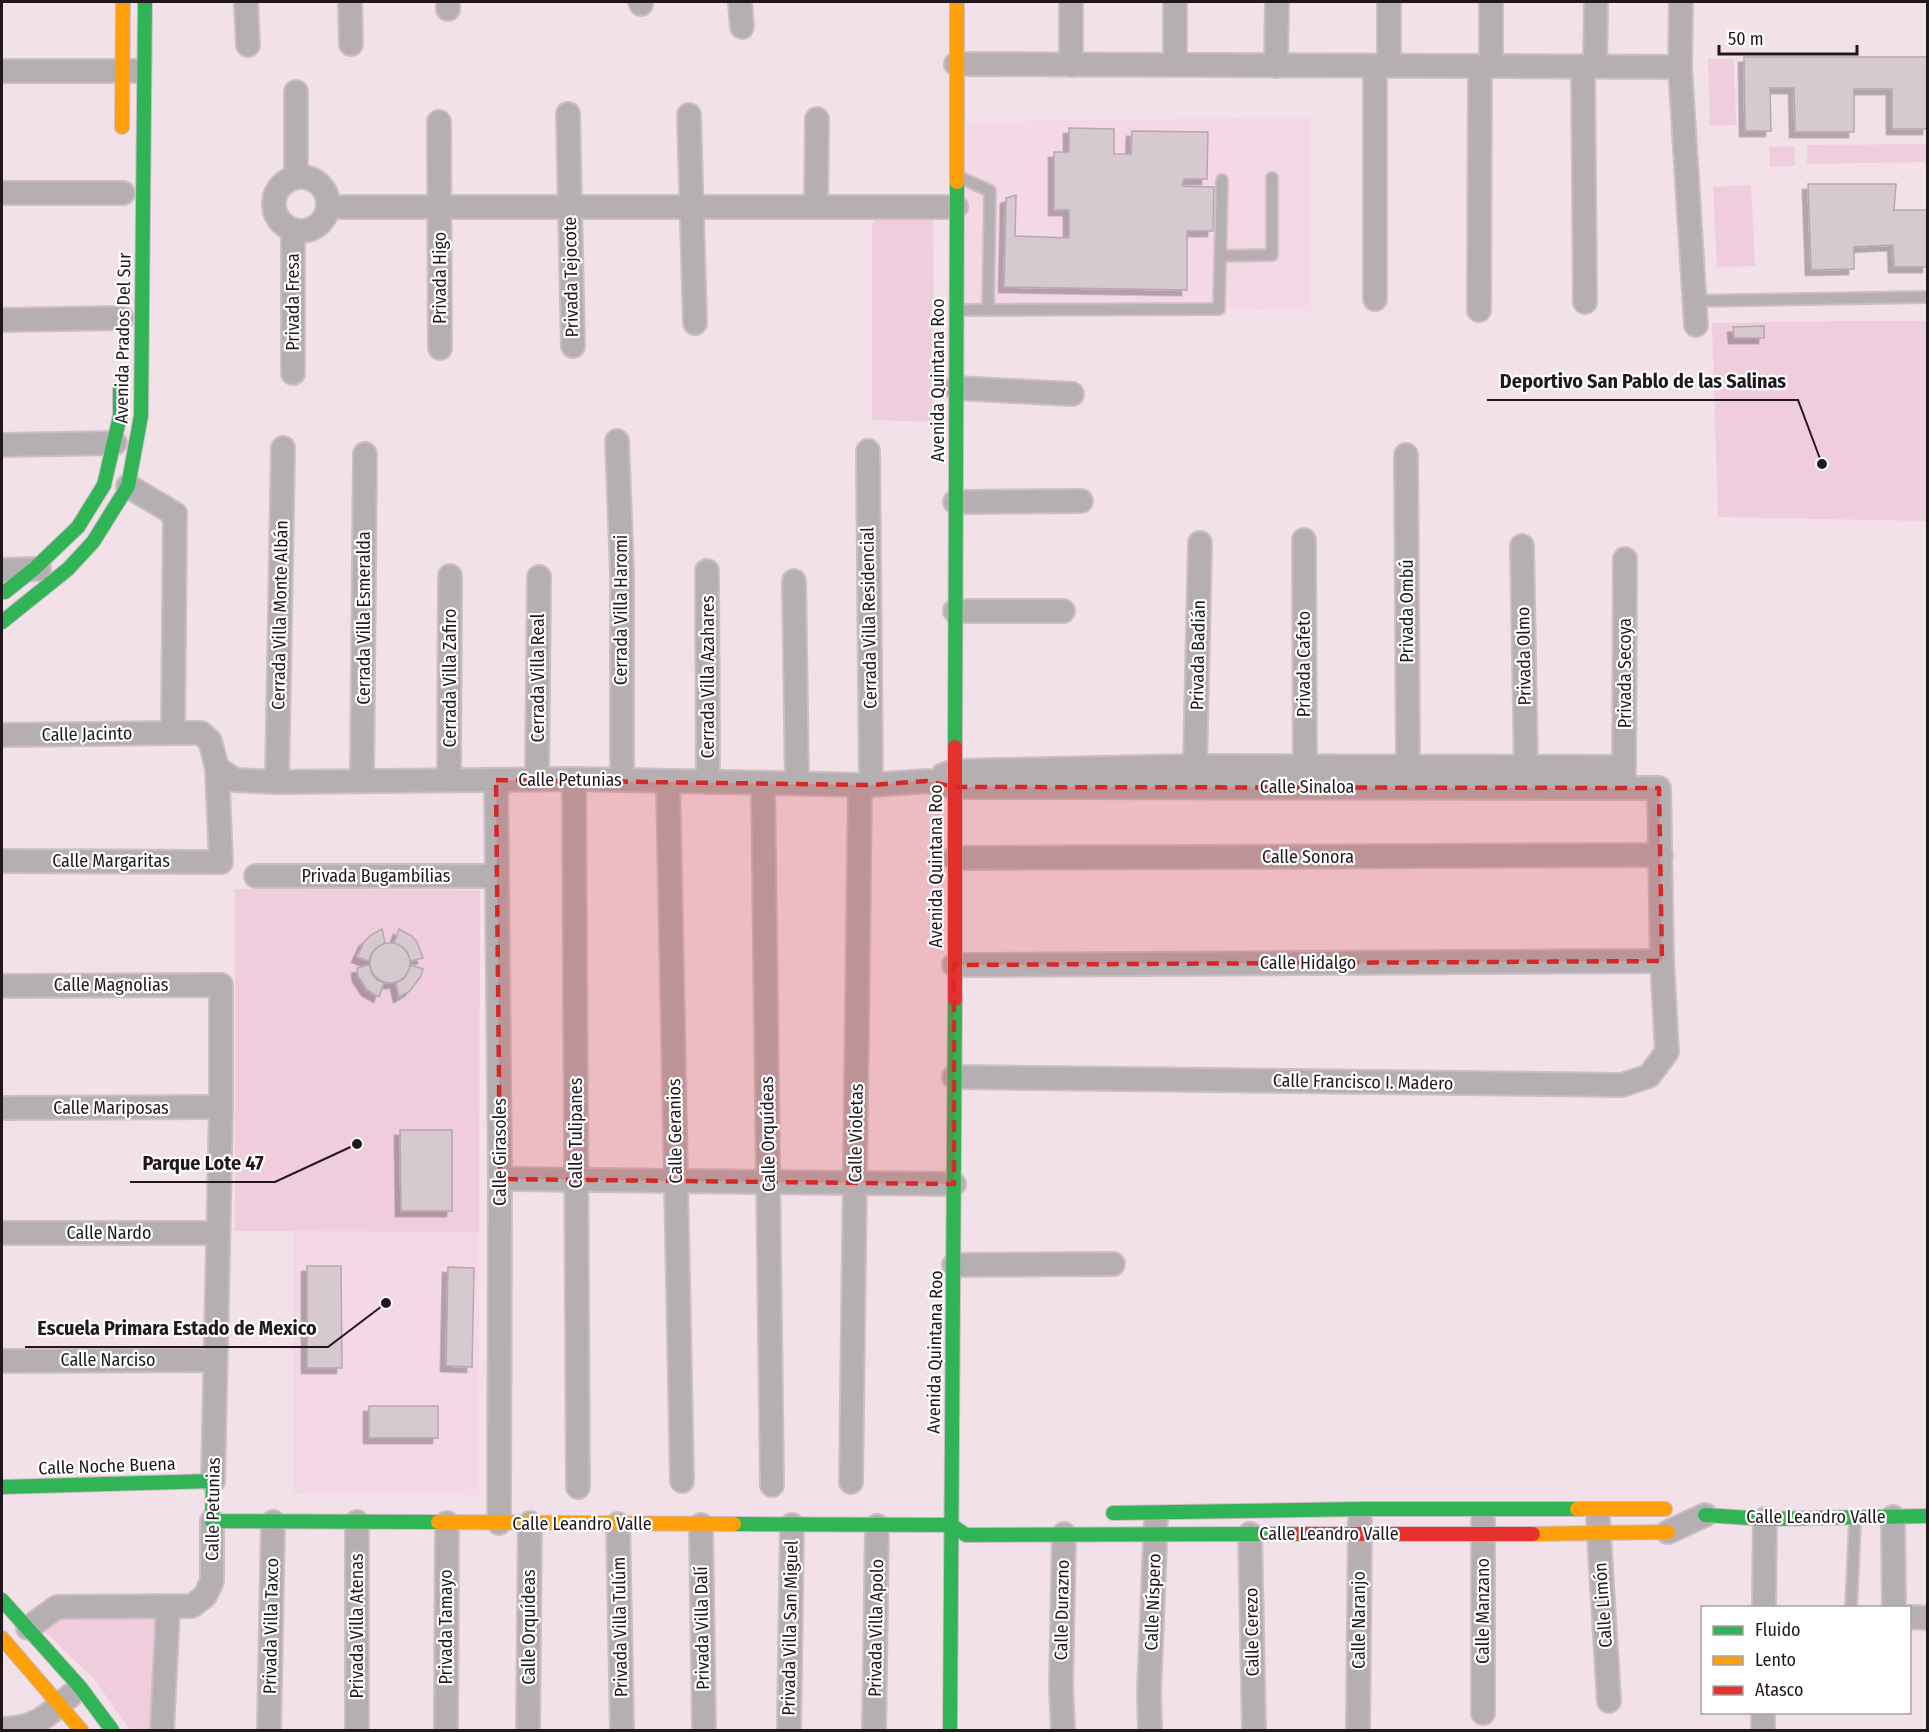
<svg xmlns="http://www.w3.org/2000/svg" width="1929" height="1732" font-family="'Fira Sans Condensed',sans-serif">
	<defs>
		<filter id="shadow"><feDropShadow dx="-5.5" dy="5.5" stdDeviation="0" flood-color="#0004"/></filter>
	</defs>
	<rect width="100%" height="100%" fill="#f2e1e9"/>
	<!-- built -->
	<g fill="#f4d8e6">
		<polygon points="1311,117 1311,311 963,304 965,122"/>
		<polygon points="293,1231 479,1232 479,1495 293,1494"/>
	</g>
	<!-- green -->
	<g fill="#f0cddd">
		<polygon points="1708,59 1734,59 1736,125 1710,126"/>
		<polygon points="1927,144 1927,162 1807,164 1807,145"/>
		<polygon points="1794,146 1795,166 1770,167 1769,147"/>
		<polygon points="1751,185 1755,266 1717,267 1713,187"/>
		<polygon points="879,216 933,217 934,422 872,420 872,224"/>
		<polygon points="1842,321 1927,321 1927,521 1718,517 1712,323"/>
		<polygon points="235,889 480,890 479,1232 235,1231"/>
		<polygon points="65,1610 159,1613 155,1730 130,1730 94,1679 44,1631"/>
	</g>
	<!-- building -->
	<g fill="#d6c9cf" stroke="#b5a8ae" stroke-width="1.5" filter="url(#shadow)">
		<polygon points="1744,57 1928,57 1928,129 1892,129 1892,89 1854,89 1854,132 1795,132 1794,88 1770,88 1771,131 1745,131"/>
		<polygon points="1069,128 1114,129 1114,154 1131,154 1132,131 1208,132 1207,179 1184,179 1182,186 1214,187 1213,231 1187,231 1187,290 1004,287 1006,198 1016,195 1015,236 1069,238 1069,210 1054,210 1054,152 1069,152"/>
		<polygon points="1808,184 1896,184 1894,210 1928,210 1928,267 1894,267 1893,245 1854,247 1854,269 1811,270"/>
		<polygon points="1764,326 1764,338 1734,338 1733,327"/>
		<polygon points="382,929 385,943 376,948 371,954 369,961 357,957 364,942 371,935"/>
		<polygon points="399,929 412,936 417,942 423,958 410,961 407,952 402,947 394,943"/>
		<circle cx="390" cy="963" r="20"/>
		<polygon points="369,965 372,974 377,980 384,983 379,997 367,990 358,976 357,968"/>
		<polygon points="411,965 423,969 421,976 410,991 399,997 396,983 405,978"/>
		<polygon points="400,1130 452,1130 452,1211 401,1211"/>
		<polygon points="307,1266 341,1266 342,1368 307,1368"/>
		<polygon points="448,1267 474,1268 472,1367 446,1366"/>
		<rect x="369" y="1406" width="69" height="32"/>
	</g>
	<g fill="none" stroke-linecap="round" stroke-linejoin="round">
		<defs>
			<g id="lane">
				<polyline points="959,177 990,191 988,310"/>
				<polyline points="1220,256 1272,255 1272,178"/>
				<polyline points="1695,301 1928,297"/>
				<polyline points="959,310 1219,309 1222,180"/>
				<polyline points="1851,1608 1855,1521"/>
			</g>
			<g id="street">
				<polyline points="246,2 248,45"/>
				<polyline points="350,2 351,44"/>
				<polyline points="448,2 448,9"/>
				<polyline points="640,2 641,4"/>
				<polyline points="740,2 742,27"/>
				<polyline points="1389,2 1389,66"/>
				<polyline points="1681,2 1680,67 1696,325"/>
				<polyline points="956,64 1680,67"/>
				<polyline points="1071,65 1071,2"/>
				<polyline points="1175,65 1175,2"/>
				<polyline points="1276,66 1277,2"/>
				<polyline points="1491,66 1491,2"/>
				<polyline points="1583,66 1585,302"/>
				<polyline points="1595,66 1596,2"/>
				<polyline points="2,71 138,71"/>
				<polyline points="296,92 296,177"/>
				<polyline points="568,114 573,346"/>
				<polyline points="689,115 695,323"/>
				<polyline points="439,122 440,348"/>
				<circle cx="301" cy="204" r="27"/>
				<polyline points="2,193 123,193"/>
				<polyline points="329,207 956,207"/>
				<polyline points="816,207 817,119"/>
				<polyline points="293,231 293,373"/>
				<polyline points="1375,299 1375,66"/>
				<polyline points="1479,310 1480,66"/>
				<polyline points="2,320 122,318"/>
				<polyline points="956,388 1072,394"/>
				<polyline points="617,441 622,572 622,780"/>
				<polyline points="2,445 115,443"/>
				<polyline points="868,451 871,785"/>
				<polyline points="1406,455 1408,767"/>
				<polyline points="128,486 175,514 173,733 201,733 210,741 217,768 235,780 277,782 574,779 871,785 927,781 955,787 1659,788 1662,961 1667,1052 1649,1076 1622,1085 954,1077"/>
				<polyline points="955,502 1081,501"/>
				<polyline points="1304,540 1305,782"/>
				<polyline points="1522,546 1526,767"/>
				<polyline points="2,570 39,569"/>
				<polyline points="707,571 708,782"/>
				<polyline points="794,581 797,783"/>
				<polyline points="955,611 1063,611"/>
				<polyline points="2,735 173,733"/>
				<polyline points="1195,766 1200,543"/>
				<polyline points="943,775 954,771 1195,766 1624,767"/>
				<polyline points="537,779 539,577"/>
				<polyline points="574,779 578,1487"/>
				<polyline points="449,780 450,576"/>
				<polyline points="496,780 500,1179 499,1523"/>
				<polyline points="1624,780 1625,559"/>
				<polyline points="362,781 365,454"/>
				<polyline points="668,781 682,1481"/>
				<polyline points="277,782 283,448"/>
				<polyline points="763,783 772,1485"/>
				<polyline points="954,858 1661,855"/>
				<polyline points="2,861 221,862 217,768"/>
				<polyline points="256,876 497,876"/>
				<polyline points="954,965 1662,961"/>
				<polyline points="2,986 221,985 221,1107 213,1481"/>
				<polyline points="2,1108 221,1107"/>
				<polyline points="500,1179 954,1184"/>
				<polyline points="2,1233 217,1233"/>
				<polyline points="954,1265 1113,1264"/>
				<polyline points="2,1361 215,1360"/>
				<polyline points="851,1482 860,785"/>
				<polyline points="1893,1517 1894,1608"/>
				<polyline points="1598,1519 1609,1701"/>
				<polyline points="357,1522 357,1730"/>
				<polyline points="618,1524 622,1730"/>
				<polyline points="701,1525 704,1730"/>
				<polyline points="1668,1532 1705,1515"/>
				<polyline points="1250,1534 1254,1730"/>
				<polyline points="1764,1608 1765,1519"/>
				<polyline points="1910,1617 1928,1618"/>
				<polyline points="28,1628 57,1607 192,1606 205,1596 212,1581 212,1521"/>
				<polyline points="1483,1713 1483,1520"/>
				<path d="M2 1729C34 1729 48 1716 71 1695"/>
				<polyline points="162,1730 168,1607"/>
				<polyline points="269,1730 273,1522"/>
				<polyline points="446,1730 447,1523"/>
				<polyline points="528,1730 530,1523"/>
				<polyline points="789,1730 792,1525"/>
				<polyline points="874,1730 877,1526"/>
				<polyline points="1063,1730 1061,1686 1064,1534"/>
				<polyline points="1150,1730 1149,1692 1156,1519"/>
				<polyline points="1358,1730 1360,1519"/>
				<polyline points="1763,1730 1763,1712"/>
			</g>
			<g id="fast">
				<polyline points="5,592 34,569 78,527 104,485 120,416 120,390"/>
				<polyline points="2,622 68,569 93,542 128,486 141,416 145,2"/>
				<polyline points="955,747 957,182"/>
				<polyline points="2,1487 213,1481 212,1521 438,1522"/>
				<polyline points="1113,1513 1361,1509 1577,1509"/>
				<polyline points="1705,1515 1765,1519 1928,1516"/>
				<polyline points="734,1524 951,1525 966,1535 1300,1534"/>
				<polyline points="2,1600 80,1687 112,1730"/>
				<polyline points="950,1730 955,999"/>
			</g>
			<g id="slow">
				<polyline points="122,127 123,2"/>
				<polyline points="957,182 957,2"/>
				<polyline points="1577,1509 1665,1509"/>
				<polyline points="438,1522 734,1524"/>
				<polyline points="1533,1534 1668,1532"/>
				<polyline points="2,1638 81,1730"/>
			</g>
			<g id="jam">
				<polyline points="955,999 955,747"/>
				<polyline points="1300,1534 1533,1534"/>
			</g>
		</defs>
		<!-- lane casing -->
		<use href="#lane" stroke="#cbbec4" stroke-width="14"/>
		<!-- street casing -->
		<use href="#street" stroke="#cbbec4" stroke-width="26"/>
		<!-- fast casing -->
		<use href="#fast" stroke="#cbbec4" stroke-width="16"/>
		<!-- slow casing -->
		<use href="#slow" stroke="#cbbec4" stroke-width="16"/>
		<!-- jam casing -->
		<use href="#jam" stroke="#cbbec4" stroke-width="16"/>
		<!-- lane -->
		<use href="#lane" stroke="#b6afb2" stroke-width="10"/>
		<!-- street -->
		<use href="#street" stroke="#b6afb2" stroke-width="22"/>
		<!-- fast -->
		<use href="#fast" stroke="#30b455" stroke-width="14"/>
		<!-- slow -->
		<use href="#slow" stroke="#ff9f0a" stroke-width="14"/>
		<!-- jam -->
		<use href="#jam" stroke="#e5322d" stroke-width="14"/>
	</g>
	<!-- marked area -->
	<path fill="#d62828" fill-opacity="0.2" stroke="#d62828" stroke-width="4.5" stroke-dasharray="12 8" stroke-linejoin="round" d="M496 780 871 785 927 781 955 787 1659 788 1662 961 954 965V1184L500 1179Z"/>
	<g text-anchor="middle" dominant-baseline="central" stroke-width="4.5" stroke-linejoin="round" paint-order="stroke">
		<!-- street labels -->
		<g font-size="18" fill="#21171c" stroke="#fff">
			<text transform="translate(571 277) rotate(-91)">Privada Tejocote</text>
			<text transform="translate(440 278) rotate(-90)">Privada Higo</text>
			<text transform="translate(293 302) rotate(-90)">Privada Fresa</text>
			<text transform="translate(123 338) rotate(-89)">Avenida Prados Del Sur</text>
			<text transform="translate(938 380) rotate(-90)">Avenida Quintana Roo</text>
			<text transform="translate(621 610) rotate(-90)">Cerrada Villa Haromi</text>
			<text transform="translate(1407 611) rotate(-90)">Privada Ombú</text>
			<text transform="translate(280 615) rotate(-89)">Cerrada Villa Monte Albán</text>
			<text transform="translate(364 618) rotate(-90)">Cerrada Villa Esmeralda</text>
			<text transform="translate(869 618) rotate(-91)">Cerrada Villa Residencial</text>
			<text transform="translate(1198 655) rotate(-89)">Privada Badián</text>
			<text transform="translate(1524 656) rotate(-91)">Privada Olmo</text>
			<text transform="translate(1304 664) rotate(-90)">Privada Cafeto</text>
			<text transform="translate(1625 673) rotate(-90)">Privada Secoya</text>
			<text transform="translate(708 677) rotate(-90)">Cerrada Villa Azahares</text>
			<text transform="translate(450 678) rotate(-90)">Cerrada Villa Zafiro</text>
			<text transform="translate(538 678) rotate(-90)">Cerrada Villa Real</text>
			<text transform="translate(87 734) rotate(-1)">Calle Jacinto</text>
			<text x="570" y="780">Calle Petunias</text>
			<text x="1307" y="787">Calle Sinaloa</text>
			<text x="1308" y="857">Calle Sonora</text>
			<text x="111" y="861">Calle Margaritas</text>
			<text transform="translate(936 866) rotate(-90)">Avenida Quintana Roo</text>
			<text x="376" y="876">Privada Bugambilias</text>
			<text x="1308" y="963">Calle Hidalgo</text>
			<text x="111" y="985">Calle Magnolias</text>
			<text transform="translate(1363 1082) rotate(1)">Calle Francisco I. Madero</text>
			<text x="111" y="1108">Calle Mariposas</text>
			<text transform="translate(675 1131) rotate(-91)">Calle Geranios</text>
			<text transform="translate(576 1133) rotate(-90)">Calle Tulipanes</text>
			<text transform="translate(856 1133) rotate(-89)">Calle Violetas</text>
			<text transform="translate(768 1134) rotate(-91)">Calle Orquídeas</text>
			<text transform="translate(500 1152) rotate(-90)">Calle Girasoles</text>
			<text x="109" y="1233">Calle Nardo</text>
			<text transform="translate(935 1352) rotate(-89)">Avenida Quintana Roo</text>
			<text x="108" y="1360">Calle Narciso</text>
			<text transform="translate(107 1466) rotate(-2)">Calle Noche Buena</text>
			<text transform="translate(213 1509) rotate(-89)">Calle Petunias</text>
			<text x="1816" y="1517">Calle Leandro Valle</text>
			<text x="582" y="1524">Calle Leandro Valle</text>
			<text x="1329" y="1534">Calle Leandro Valle</text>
			<text transform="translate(1153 1602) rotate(-88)">Calle Níspero</text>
			<text transform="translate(1603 1605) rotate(-94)">Calle Limón</text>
			<text transform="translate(1062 1610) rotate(-89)">Calle Durazno</text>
			<text transform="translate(1483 1611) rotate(-90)">Calle Manzano</text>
			<text transform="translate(1359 1620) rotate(-90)">Calle Naranjo</text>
			<text transform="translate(271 1626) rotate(-89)">Privada Villa Taxco</text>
			<text transform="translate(357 1626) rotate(-90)">Privada Villa Atenas</text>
			<text transform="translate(446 1627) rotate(-90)">Privada Tamayo</text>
			<text transform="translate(529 1627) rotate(-90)">Calle Orquídeas</text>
			<text transform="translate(620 1627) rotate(-91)">Privada Villa Tulúm</text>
			<text transform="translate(702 1628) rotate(-91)">Privada Villa Dalí</text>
			<text transform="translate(790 1628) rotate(-89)">Privada Villa San Miguel</text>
			<text transform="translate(876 1628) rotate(-89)">Privada Villa Apolo</text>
			<text transform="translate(1252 1632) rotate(-91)">Calle Cerezo</text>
		</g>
	</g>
	<!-- callouts -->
	<path fill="none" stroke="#21171c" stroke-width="2" d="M1822 464L1798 400H1487M357 1144L275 1182H130M386 1303L328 1347H25"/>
	<g fill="#21171c" stroke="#fff" stroke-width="2">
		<circle cx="1822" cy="464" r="6"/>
		<circle cx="357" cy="1144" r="6"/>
		<circle cx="386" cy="1303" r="6"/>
	</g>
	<g font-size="20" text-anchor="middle" font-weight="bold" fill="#21171c" stroke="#fff" stroke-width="4.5" stroke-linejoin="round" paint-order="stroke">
		<text x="1643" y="388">Deportivo San Pablo de las Salinas</text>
		<text x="203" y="1170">Parque Lote 47</text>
		<text x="177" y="1335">Escuela Primara Estado de Mexico</text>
	</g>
	<!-- border -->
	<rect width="1929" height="1732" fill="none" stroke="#21171c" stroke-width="6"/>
	<!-- legend -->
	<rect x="1701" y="1606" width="210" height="108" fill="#ffffff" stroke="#a6a2a4" stroke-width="1.5"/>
	<rect x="1713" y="1626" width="30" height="9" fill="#30b455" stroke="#a6a2a4" stroke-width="1.5"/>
	<text x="1755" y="1636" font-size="18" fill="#21171c">Fluido</text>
	<rect x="1713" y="1656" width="30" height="9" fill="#ff9f0a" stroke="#a6a2a4" stroke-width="1.5"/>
	<text x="1755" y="1666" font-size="18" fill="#21171c">Lento</text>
	<rect x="1713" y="1686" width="30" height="9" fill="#e5322d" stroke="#a6a2a4" stroke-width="1.5"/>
	<text x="1755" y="1696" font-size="18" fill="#21171c">Atasco</text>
	<!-- scale -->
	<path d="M1719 45v9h138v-9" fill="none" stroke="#21171c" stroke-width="3"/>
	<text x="1728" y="45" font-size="18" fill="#21171c" stroke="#ffffff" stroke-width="4.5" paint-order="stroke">50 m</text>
</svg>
